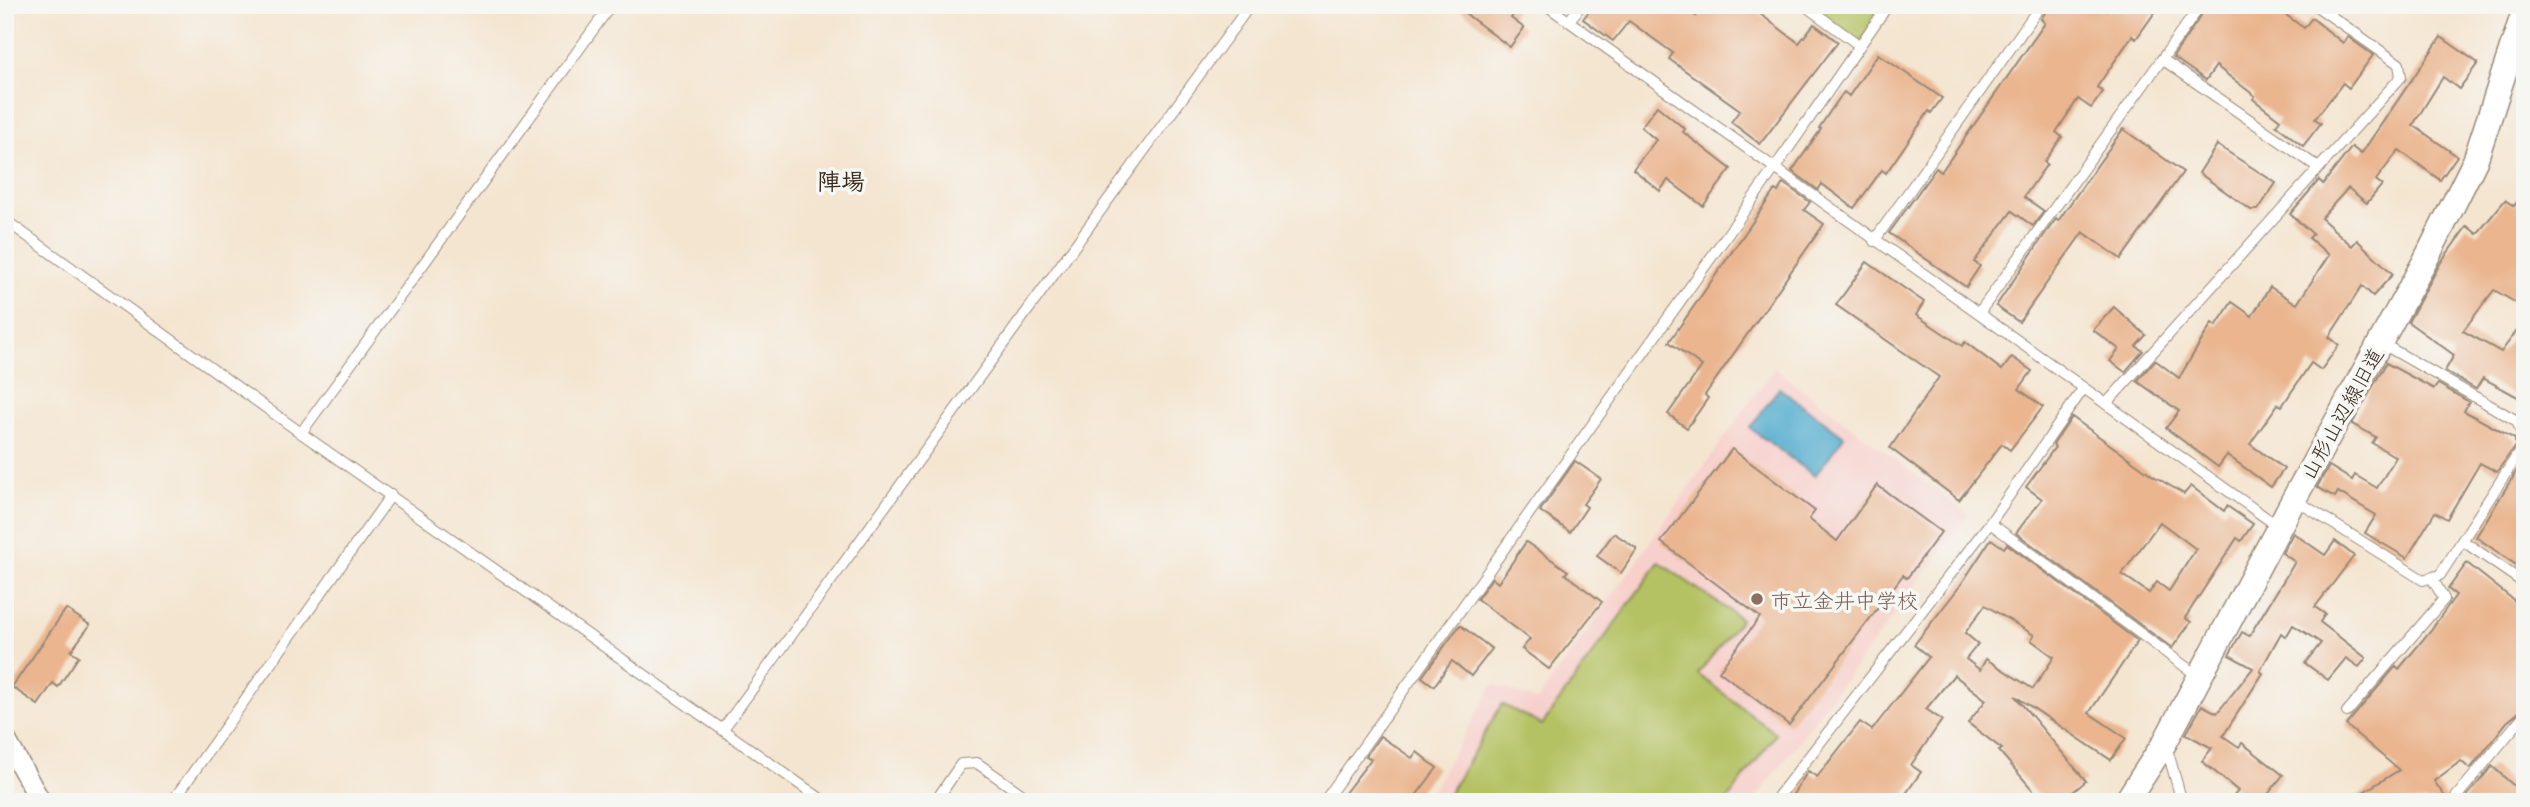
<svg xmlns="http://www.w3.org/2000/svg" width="2530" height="807" font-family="Mali,'Klee One',sans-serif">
	<rect width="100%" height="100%" fill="#f6f6f2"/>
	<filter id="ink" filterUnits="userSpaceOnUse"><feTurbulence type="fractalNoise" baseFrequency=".0143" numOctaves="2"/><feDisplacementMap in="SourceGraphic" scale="14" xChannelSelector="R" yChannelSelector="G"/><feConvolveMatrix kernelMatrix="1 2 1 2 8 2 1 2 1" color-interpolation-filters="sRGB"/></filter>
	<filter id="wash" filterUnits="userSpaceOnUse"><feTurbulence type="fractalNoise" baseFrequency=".00686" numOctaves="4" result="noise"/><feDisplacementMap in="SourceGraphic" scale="28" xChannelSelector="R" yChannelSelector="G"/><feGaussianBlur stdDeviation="1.57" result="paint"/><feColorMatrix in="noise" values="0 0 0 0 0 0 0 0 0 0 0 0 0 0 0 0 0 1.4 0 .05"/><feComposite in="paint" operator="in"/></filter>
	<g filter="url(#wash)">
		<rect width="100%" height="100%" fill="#f4e5d0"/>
		<!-- built -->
		<polygon fill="#f7d0cc" points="1774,368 1969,515 1753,802 1425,802 1494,684 1537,701"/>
		<!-- green -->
		<g fill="#b4c264" stroke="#787641" stroke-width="2">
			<polygon points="1804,5 1888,5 1859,45"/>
			<polygon points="1659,562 1741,619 1698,674 1776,734 1726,802 1444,802 1502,704 1542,725"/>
		</g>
		<!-- water -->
		<polygon fill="#51abce" stroke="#466a76" stroke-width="2" points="1779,388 1844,436 1815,476 1750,428"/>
		<g id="blocks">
			<!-- building -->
			<g fill="#eab58f" fill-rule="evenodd">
				<polygon points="1454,5 1520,5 1511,18 1524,28 1510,47"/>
				<polygon points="1594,5 1680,5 1696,16 1704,5 1748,5 1799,43 1814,24 1838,42 1760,144 1731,122 1740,110 1669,59 1673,53 1629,21 1613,41 1583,19"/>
				<polygon points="2050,5 2098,5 2107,11 2112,5 2160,5 2136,39 2132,36 2097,87 2103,92 2091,108 2078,99 2056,132 2062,137 2044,162 2047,164 2024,197 2044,211 2033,226 2012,211 1974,262 1980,266 1966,287 1889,233 1936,168 1941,172 2045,23 2041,19"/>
				<polygon points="2208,5 2272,5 2304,28 2312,18 2343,43 2348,37 2373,55 2349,88 2343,83 2315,119 2321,123 2303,146 2276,125 2280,120 2253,99 2255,96 2216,66 2206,80 2173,57"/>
				<polygon points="2441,37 2478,63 2459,89 2443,77 2413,125 2457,156 2440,180 2399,150 2376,180 2382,185 2367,203 2348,188 2321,218 2352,246 2357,240 2393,274 2373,296 2362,286 2329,337 2339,345 2321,370 2311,363 2282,406 2278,404 2250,444 2284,469 2271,487 2227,455 2218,467 2166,428 2179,411 2137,381 2155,360 2179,378 2212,323 2216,326 2232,302 2252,316 2270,287 2297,304 2329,255 2309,238 2313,234 2290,214 2319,180 2323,184 2352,147 2361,154"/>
				<polygon points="1878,54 1942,98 1931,113 1929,111 1886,173 1882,170 1854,208 1822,184 1818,190 1792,171 1821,129 1819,128 1831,110 1844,92 1849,96"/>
				<polygon points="1657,106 1685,129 1683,132 1731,169 1703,206 1668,180 1660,191 1633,169 1656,140 1641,127"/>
				<polygon points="2123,129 2183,172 2121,259 2083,232 2019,322 1996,306 2045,234 2056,219 2058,221"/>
				<polygon points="2217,145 2276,183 2258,210 2251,210 2199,173"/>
				<polygon points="1783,183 1810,202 1804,210 1824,224 1705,395 1708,398 1687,428 1668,414 1702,366 1669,342 1775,190 1778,192"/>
				<polygon points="2525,190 2525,308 2494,290 2463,331 2501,352 2525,320 2525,401 2483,378 2476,389 2445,371 2454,355 2408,322 2441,262 2467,226 2477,234 2505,200 2514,206"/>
				<polygon points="1867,262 1924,302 1916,315 1962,346 1965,342 2002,370 2012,357 2032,371 2019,389 2043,407 2010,450 2002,444 1959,500 1890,448 1939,377 1836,305"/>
				<polygon points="2114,307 2146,335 2136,346 2143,351 2125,372 2110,361 2119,349 2093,330"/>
				<polygon points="2386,363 2434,389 2438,384 2469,402 2464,411 2515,439 2515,446 2497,472 2480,463 2447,519 2435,512 2407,558 2365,533 2376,515 2338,492 2335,497 2317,487 2329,466 2352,480 2355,475 2377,488 2396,457 2372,443 2376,437 2352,424"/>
				<path d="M2072 417 2152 475 2184 494 2191 486 2224 511 2227 506 2253 524 2241 541 2237 538 2185 618 2191 622 2172 648 2016 533 2042 499 2026 487 2055 447 2053 445ZM2160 522 2196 549 2169 591 2157 582 2149 593 2122 574Z"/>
				<polygon points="1732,449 1815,511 1809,519 1837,541 1877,485 1941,532 1907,578 1903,575 1789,725 1719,671 1760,617 1661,542"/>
				<polygon points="2525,457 2525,571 2476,537"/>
				<polygon points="1575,461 1601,479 1583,504 1587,507 1570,532 1540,511"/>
				<polygon points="1614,533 1637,549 1621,573 1597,556"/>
				<polygon points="2293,533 2325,555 2335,541 2354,556 2315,607 2325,614 2320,622 2366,658 2359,667 2346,658 2328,680 2305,663 2321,643 2293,625 2286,637 2281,633 2260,671 2263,673 2223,736 2239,747 2242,743 2283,775 2262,802 2229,802 2238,791 2202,761 2212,748 2186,734 2202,705 2217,713 2253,668 2229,655 2242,632 2249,636 2295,562 2282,553"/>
				<path d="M1991 539 2004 548 2007 544 2138 641 2089 713 2126 738 2111 760 2015 696 2086 781 2061 802H2043L1999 751 2002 749 1968 723 1986 700 1954 675 1926 709 1942 720 1911 765 1921 772 1900 802H1788L1808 771 1817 777 1860 722 1872 730 1929 657 1914 645 1960 586ZM1985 605 2034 635 2031 640 2054 657 2033 689 1986 659 1980 670 1966 659 1978 644 1965 633Z"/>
				<polygon points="1526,542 1568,571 1565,574 1602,602 1549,669 1522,649 1530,639 1477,599 1492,578 1498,583"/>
				<polygon points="2467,563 2525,609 2525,707 2507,722 2470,769 2461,761 2434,781 2446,798 2445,802 2347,802 2399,770 2346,725 2396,666 2399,669 2430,631 2456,595 2448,589"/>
				<polygon points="66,609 90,625 71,651 79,656 58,687 53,683 38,705 12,687"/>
				<polygon points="1460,625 1492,649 1471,676 1452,661 1434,686 1422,677"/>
				<polygon points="1380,736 1412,758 1417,752 1437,768 1411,802 1338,802 1371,759 1366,756"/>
				<polygon points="2492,766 2525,796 2525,802 2462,802"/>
			</g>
		</g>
	</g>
	<g filter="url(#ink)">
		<use href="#blocks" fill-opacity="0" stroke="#988877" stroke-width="2"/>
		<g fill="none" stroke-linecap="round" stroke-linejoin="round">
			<defs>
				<g id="service">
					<polyline points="1546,5 2279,527"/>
					<polyline points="1804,5 1859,45"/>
					<polyline points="1569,21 1581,5"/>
					<polyline points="2162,59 2319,168"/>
					<polyline points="5,220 301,433 825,802"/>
					<polyline points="1874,241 2041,5"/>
					<polyline points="1979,313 2201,5"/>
					<polyline points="2106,404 2401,77 2399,64 2315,5"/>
					<polyline points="301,433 611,5"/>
					<polyline points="2294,499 2423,580 2440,575 2522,448 2523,436 2517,421 2381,343"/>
					<polyline points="1990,523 2198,676"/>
					<polyline points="2463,541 2524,583"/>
					<polyline points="2347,712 2444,599 2432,578"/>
					<polyline points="723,729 1250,5"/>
					<polyline points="2166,745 2182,802"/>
					<polyline points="172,802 391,495"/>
					<polyline points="935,802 961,764 977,763 1033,802"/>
					<polyline points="1324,802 1774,169 1888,5"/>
					<polyline points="1774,802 1990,523 2083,389"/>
					<polyline points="2452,802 2525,714"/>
				</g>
				<polyline id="minor" points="5,738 41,802"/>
				<polyline id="tertiary" points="2126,802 2165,742 2294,499 2425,261 2475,161 2525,9"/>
			</defs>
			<!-- service casing -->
			<use href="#service" stroke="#988877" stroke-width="12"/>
			<!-- minor casing -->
			<use href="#minor" stroke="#988877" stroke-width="22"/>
			<!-- tertiary casing -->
			<use href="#tertiary" stroke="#988877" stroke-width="27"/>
			<!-- service -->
			<use href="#service" stroke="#fff" stroke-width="10"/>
			<!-- minor -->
			<use href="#minor" stroke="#fff" stroke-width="19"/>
			<!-- tertiary -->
			<use href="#tertiary" stroke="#fff" stroke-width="24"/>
		</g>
	</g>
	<!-- markers -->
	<circle fill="#8d6e63" stroke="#f6f6f2" stroke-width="2.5" cx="1757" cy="599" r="7"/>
	<g text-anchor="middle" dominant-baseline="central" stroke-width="7" stroke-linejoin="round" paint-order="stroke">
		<!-- street labels -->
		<g font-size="21" fill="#3b2a1e" stroke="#f6f6f2">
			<text transform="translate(2341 413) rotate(-61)">山形山辺線旧道</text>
		</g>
		<!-- education labels -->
		<g font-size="21" fill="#785e54" stroke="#f6f6f2" text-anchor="start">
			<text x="1771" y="599">市立金井中学校</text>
		</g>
		<!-- quarter labels -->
		<g font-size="24" font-weight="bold" fill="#3b2a1e" stroke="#f6f6f2">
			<text x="841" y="180">陣場</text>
		</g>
	</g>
	<!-- margin -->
	<rect width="2530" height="807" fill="none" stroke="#f6f6f2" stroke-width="28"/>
</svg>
